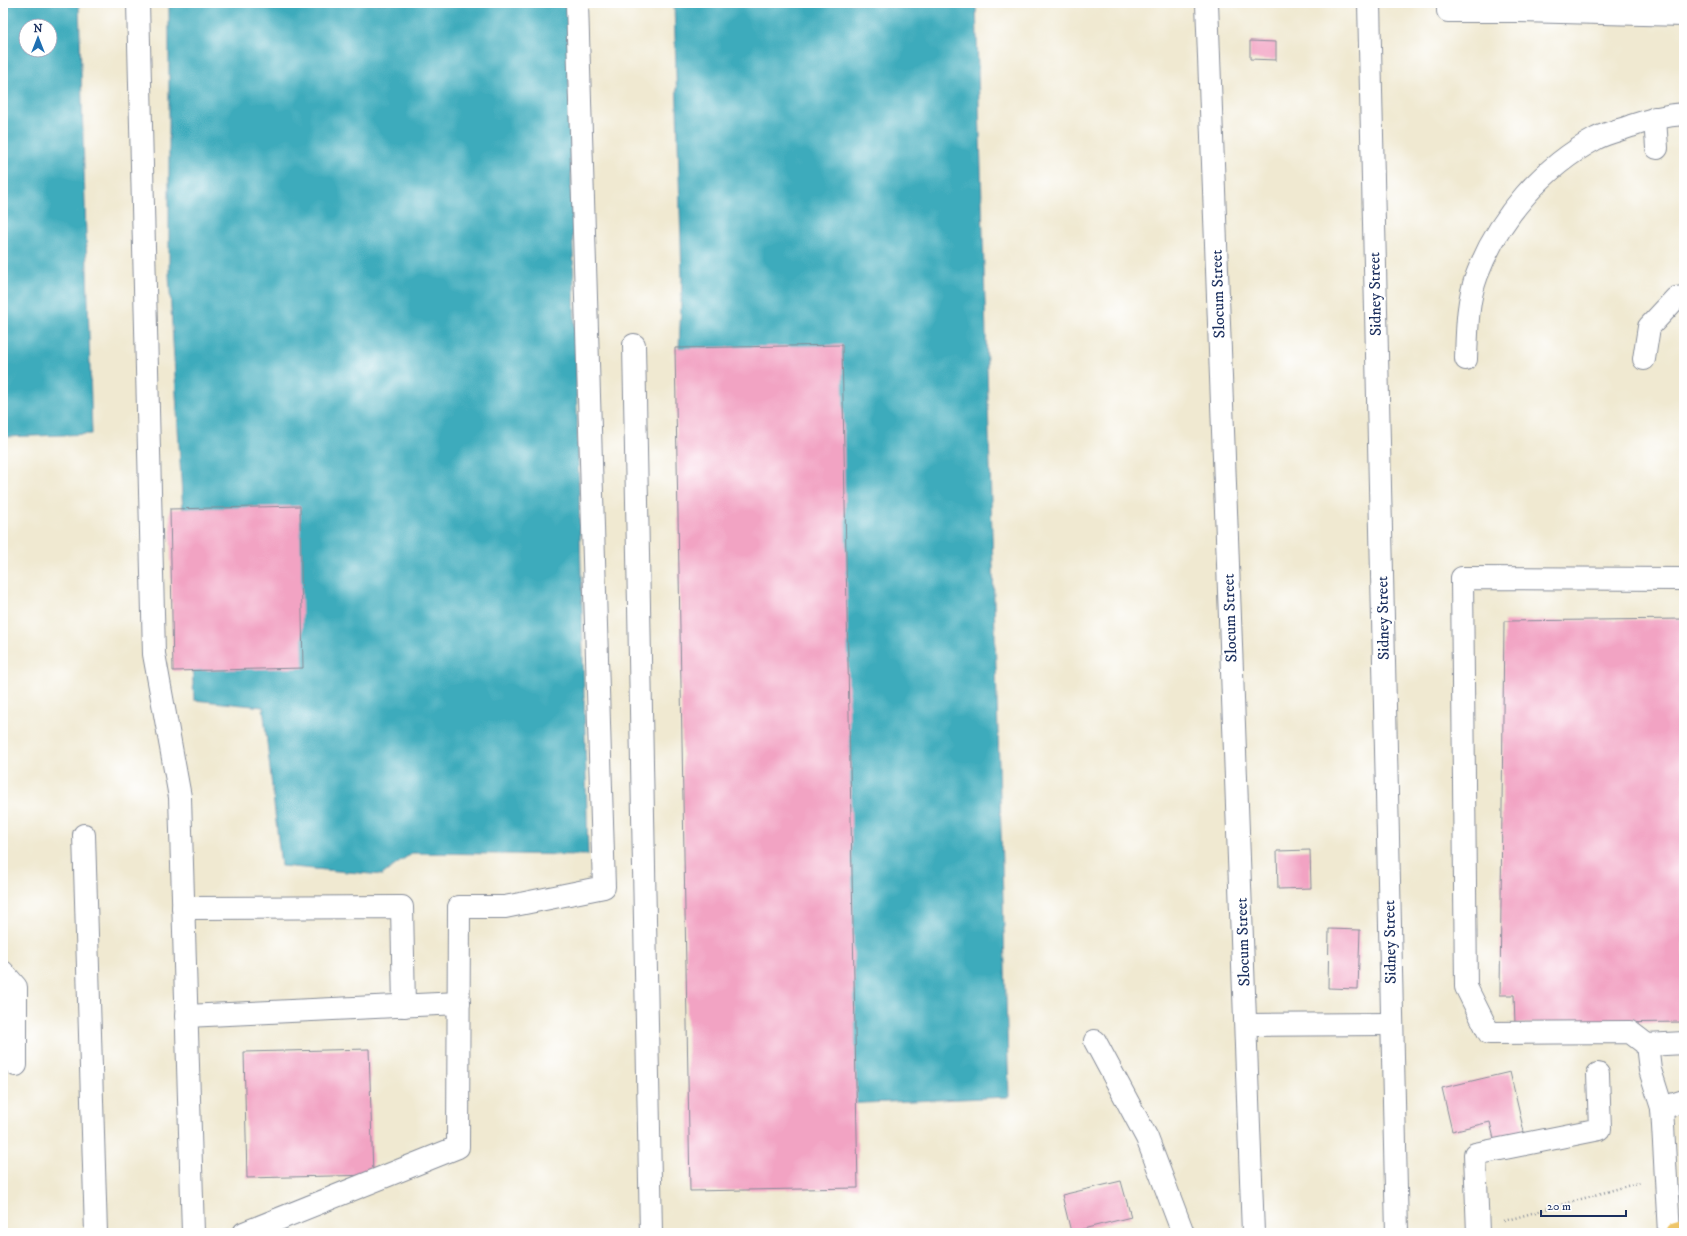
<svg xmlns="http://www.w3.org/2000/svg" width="1687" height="1236" font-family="'IM FELL DW Pica',serif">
	<rect width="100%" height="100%" fill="#fff"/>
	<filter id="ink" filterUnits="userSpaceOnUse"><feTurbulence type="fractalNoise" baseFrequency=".025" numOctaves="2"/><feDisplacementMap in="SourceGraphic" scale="8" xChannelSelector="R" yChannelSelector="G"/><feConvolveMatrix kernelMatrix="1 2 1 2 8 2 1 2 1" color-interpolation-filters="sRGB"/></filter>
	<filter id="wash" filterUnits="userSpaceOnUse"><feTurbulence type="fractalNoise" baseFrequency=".012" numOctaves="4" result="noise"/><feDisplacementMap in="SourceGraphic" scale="16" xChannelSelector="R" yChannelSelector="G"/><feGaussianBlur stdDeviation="0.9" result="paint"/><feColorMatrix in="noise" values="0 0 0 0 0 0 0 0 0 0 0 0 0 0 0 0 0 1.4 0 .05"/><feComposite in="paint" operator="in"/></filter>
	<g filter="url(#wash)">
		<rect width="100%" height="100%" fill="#f0e9d1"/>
		<!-- water -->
		<g fill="#3eabbc" stroke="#2c6d8d" fill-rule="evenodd">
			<path d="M3 3H79L92 434 3 437ZM26 26H50V50H26Z"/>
			<polygon points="169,3 567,3 588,855 412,853 382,875 281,866 263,707 194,700 169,274"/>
			<polygon points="674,3 976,3 1009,1097 697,1110 679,349 682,279"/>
		</g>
		<g id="blocks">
			<!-- building -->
			<g fill="#f2a3c3">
				<polygon points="1250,41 1276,42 1276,60 1250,59"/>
				<polygon points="842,345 858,1188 690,1191 675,348"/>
				<polygon points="300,506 303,668 173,671 170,509"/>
				<polygon points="1684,619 1684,1022 1515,1024 1514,995 1500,995 1504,621"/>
				<polygon points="1310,850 1311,888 1278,889 1277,851"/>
				<polygon points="1329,929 1360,930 1358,989 1328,988"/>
				<polygon points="369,1049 373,1175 247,1178 244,1052"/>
				<polygon points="1510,1072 1528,1149 1498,1156 1490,1122 1452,1131 1442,1088"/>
				<polygon points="1121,1181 1131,1217 1071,1232 1062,1195"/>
			</g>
		</g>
	</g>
	<g filter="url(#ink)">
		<use href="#blocks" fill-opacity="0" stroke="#868c98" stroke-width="1"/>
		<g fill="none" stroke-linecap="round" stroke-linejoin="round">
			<defs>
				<g id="minor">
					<polyline points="138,3 154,654 180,797 193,1233"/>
					<polyline points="1207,3 1253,1233"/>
					<polyline points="1369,3 1397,1233"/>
					<polyline points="1448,3 1448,11 1516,11"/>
					<polyline points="1515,3 1516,11 1684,15"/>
					<polyline points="1655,118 1657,148"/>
					<polyline points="634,345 651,1233"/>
					<path d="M1466 359C1467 331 1467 301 1477 275 1499 217 1543 167 1597 138 1607 133 1620 130 1631 126 1649 120 1665 115 1684 114"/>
					<polyline points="1644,359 1649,327 1676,298 1684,297"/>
					<polyline points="84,835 96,1233"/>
					<polyline points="183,908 402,907 404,1006"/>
					<polyline points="3,972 16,987 16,1065"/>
					<polyline points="186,1016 459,1003"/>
					<polyline points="1246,1025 1392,1024"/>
					<polyline points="1095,1041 1147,1138 1183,1233"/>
					<polyline points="1647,1045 1684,1043"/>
					<polyline points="1662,1108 1684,1101"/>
					<polyline points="244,1233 458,1147 459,907 505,907 604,887 577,3"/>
					<polyline points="1478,1233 1475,1154 1600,1129 1598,1074"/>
					<polyline points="1669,1233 1662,1108 1650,1070 1647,1045 1630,1032 1489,1033 1466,987 1462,578 1684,579"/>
				</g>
				<polyline id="major" points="1677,1233 1684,1231"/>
			</defs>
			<!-- minor casing -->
			<use href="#minor" stroke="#868c98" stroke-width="24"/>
			<!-- major casing -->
			<use href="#major" stroke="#868c98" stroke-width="24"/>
			<!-- path -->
			<polyline stroke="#868c98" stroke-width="2.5" stroke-dasharray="1 3" stroke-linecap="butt" points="1504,1221 1641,1182"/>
			<!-- minor -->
			<use href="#minor" stroke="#fff" stroke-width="22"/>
			<!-- major -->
			<use href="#major" stroke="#eec569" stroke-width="22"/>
		</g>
	</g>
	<g text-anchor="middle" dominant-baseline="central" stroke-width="4" stroke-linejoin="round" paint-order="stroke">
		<!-- street labels -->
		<g font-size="16" fill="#1b2f5e" stroke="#fff">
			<text transform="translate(1218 294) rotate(-92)">Slocum Street</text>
			<text transform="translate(1375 294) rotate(-91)">Sidney Street</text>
			<text transform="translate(1230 618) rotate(-92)">Slocum Street</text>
			<text transform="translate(1383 618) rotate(-91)">Sidney Street</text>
			<text transform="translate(1243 942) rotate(-92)">Slocum Street</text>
			<text transform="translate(1390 942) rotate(-91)">Sidney Street</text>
		</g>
	</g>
	<!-- margin -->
	<rect width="1687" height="1236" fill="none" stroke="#fff" stroke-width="16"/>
	<!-- north arrow -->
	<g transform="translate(38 38)"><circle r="19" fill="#ffffff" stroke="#a4acbf"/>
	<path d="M0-3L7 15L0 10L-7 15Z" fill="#1f6fb2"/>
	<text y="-6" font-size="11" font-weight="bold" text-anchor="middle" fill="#1b2f5e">N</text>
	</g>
	<!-- scale -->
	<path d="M1541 1210v6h85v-6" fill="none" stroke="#1b2f5e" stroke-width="2"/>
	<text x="1547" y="1210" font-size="12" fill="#1b2f5e" stroke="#ffffff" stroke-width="3" paint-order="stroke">20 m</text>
</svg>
